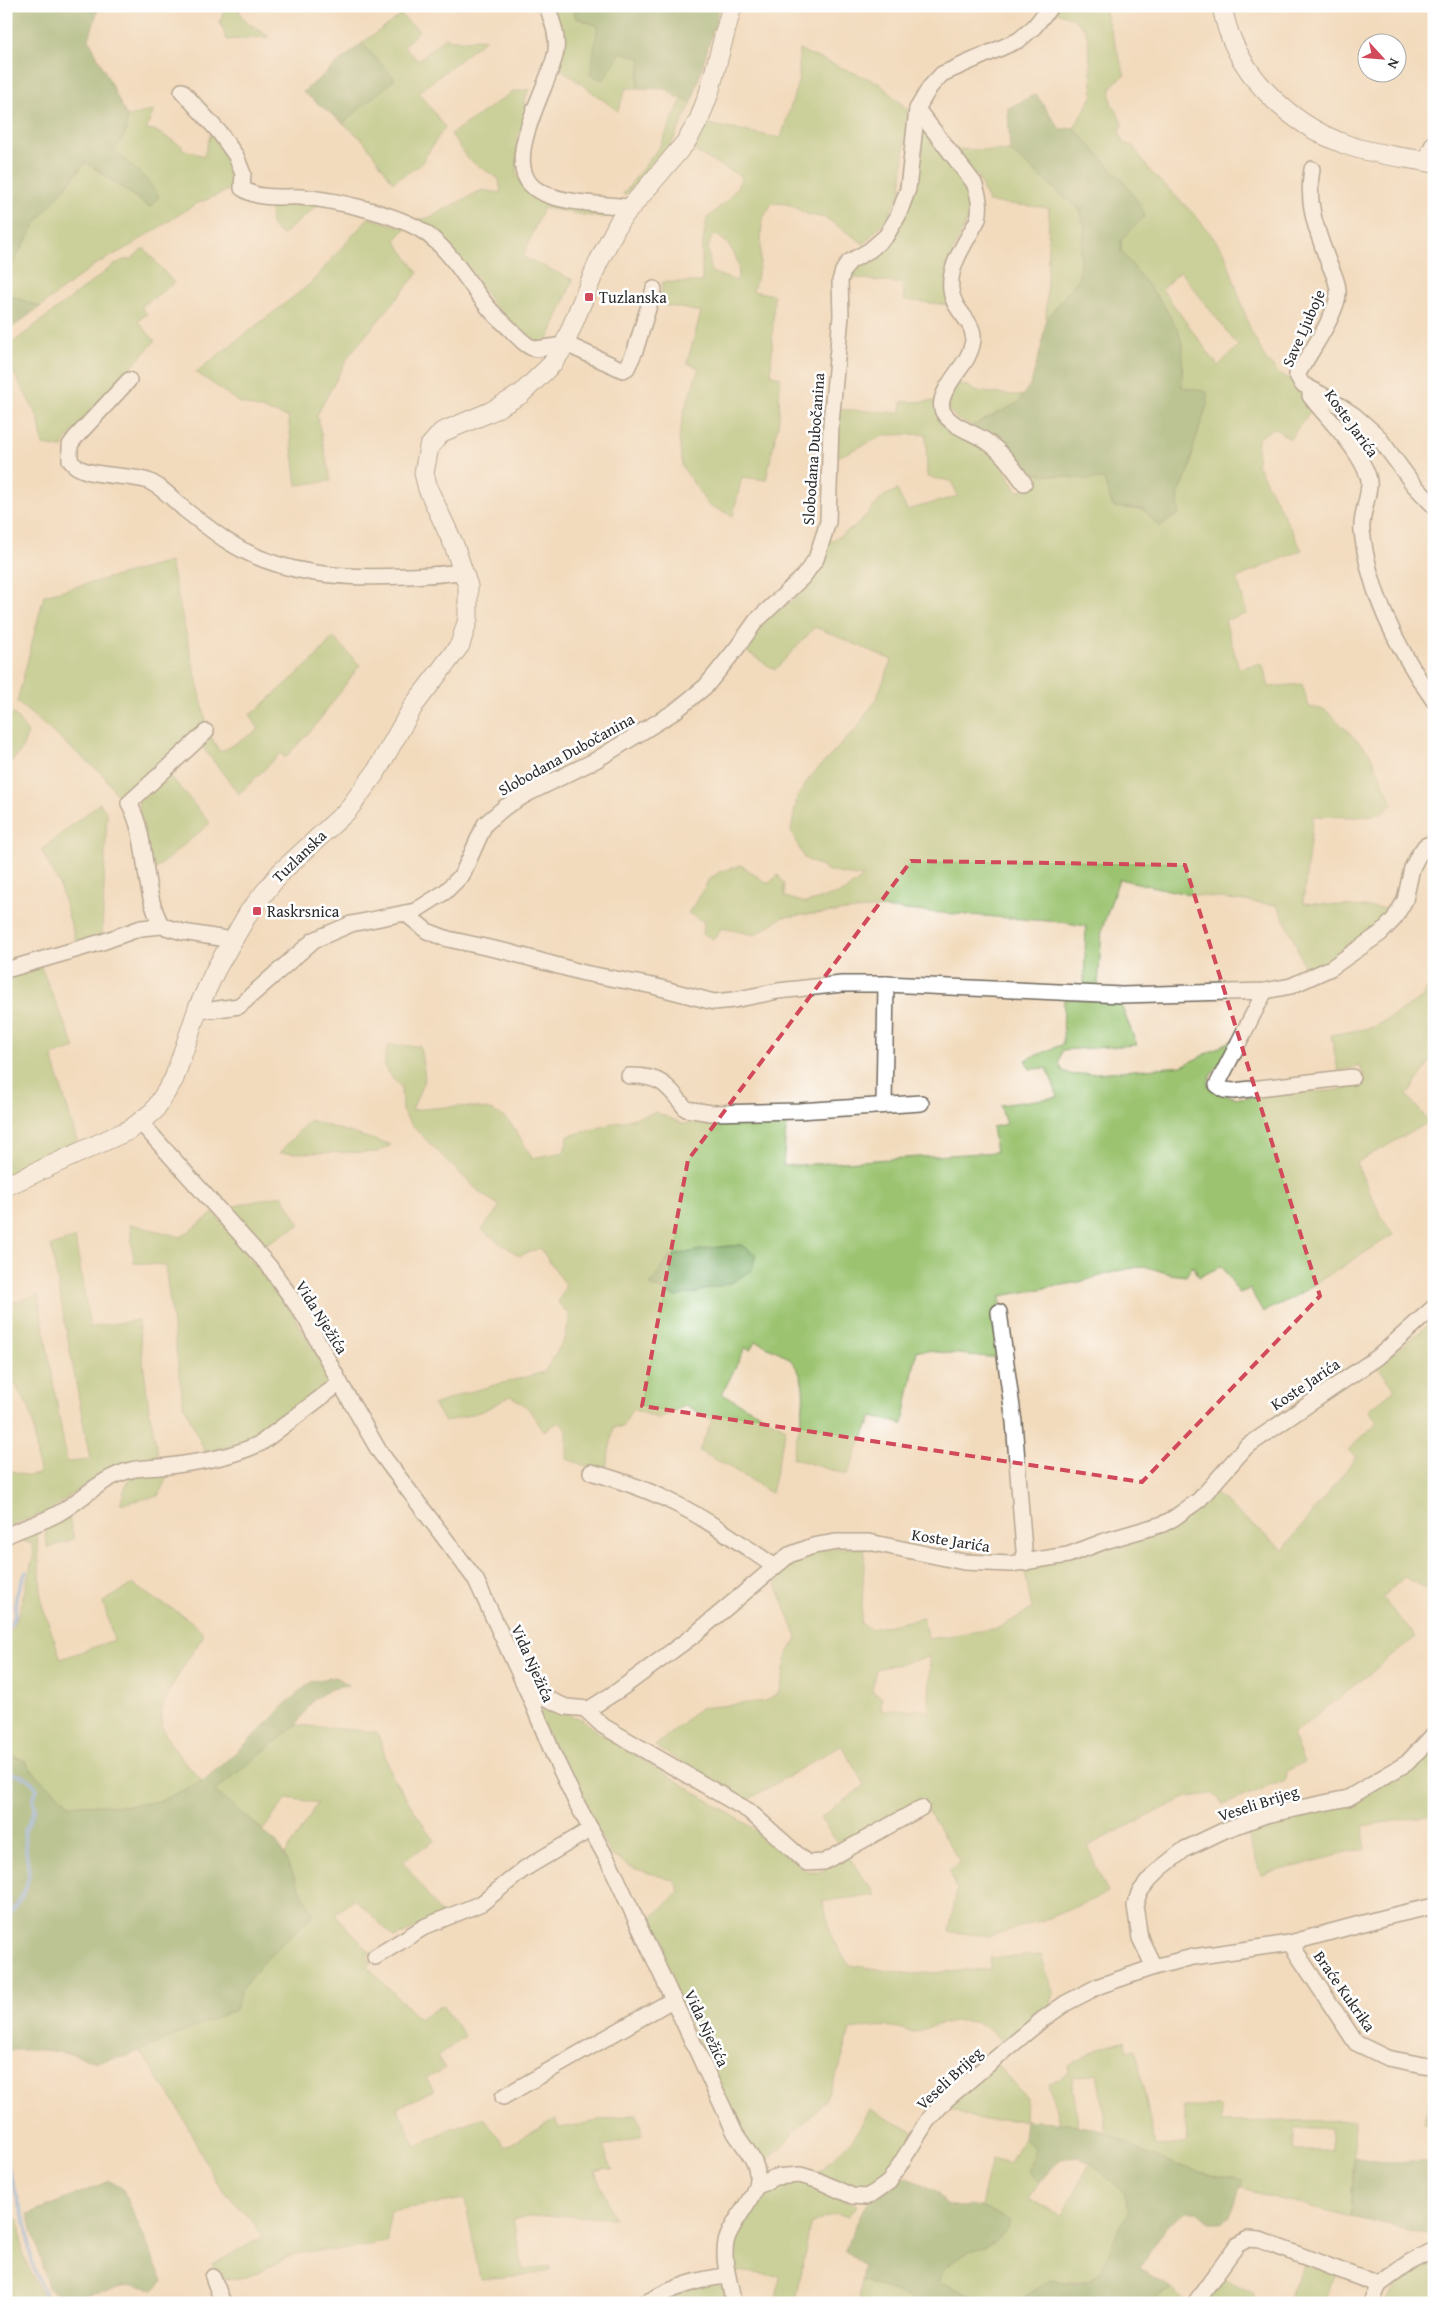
<svg xmlns="http://www.w3.org/2000/svg" width="1440" height="2309" font-family="'Gentium Book Plus',serif">
	<rect width="100%" height="100%" fill="#fff"/>
	<filter id="ink" filterUnits="userSpaceOnUse"><feTurbulence type="fractalNoise" baseFrequency=".02" numOctaves="2"/><feDisplacementMap in="SourceGraphic" scale="10" xChannelSelector="R" yChannelSelector="G"/><feConvolveMatrix kernelMatrix="1 2 1 2 8 2 1 2 1" color-interpolation-filters="sRGB"/></filter>
	<filter id="wash" filterUnits="userSpaceOnUse"><feTurbulence type="fractalNoise" baseFrequency=".0096" numOctaves="4" result="noise"/><feDisplacementMap in="SourceGraphic" scale="20" xChannelSelector="R" yChannelSelector="G"/><feGaussianBlur stdDeviation="1.12" result="paint"/><feColorMatrix in="noise" values="0 0 0 0 0 0 0 0 0 0 0 0 0 0 0 0 0 1.4 0 .05"/><feComposite in="paint" operator="in"/></filter>
	<g filter="url(#wash)">
		<rect width="100%" height="100%" fill="#f2dbbd"/>
		<!-- built -->
		<polygon fill="#f3d4bf" points="373,1461 397,1495 317,1545 296,1509"/>
		<!-- green -->
		<g fill="#9bc36f" stroke="#63774d" fill-rule="evenodd">
			<polygon points="226,6 240,6 239,10 243,19 269,37 227,40 220,22"/>
			<polygon points="554,6 575,6 575,17 598,26 603,79 621,52 641,58 637,88 626,88 618,111 558,67"/>
			<path d="M1056 6H1103L1125 75C1110 86 1109 87 1112 106L1115 108 1123 125 1119 131 1124 143 1133 146 1150 171 1196 216 1224 251 1250 329 1266 360 1281 375 1294 380 1312 409 1290 439 1274 428 1258 438 1257 464 1302 550 1237 578 1247 614 1225 620 1239 668 1262 663 1269 687 1302 684 1309 707 1326 710 1369 752 1393 804 1380 814 1357 817 1313 816 1303 903 1396 909C1372 936 1340 959 1307 974L1293 937 1277 905 1187 894 1119 879 1102 929 1098 986H1084L1086 926 1061 922 878 908 783 917 755 935 722 928 714 939 703 934 704 922 688 913 704 890 708 880 719 872 741 865 768 884 778 875 784 884 785 897 806 903 844 892 863 877 831 872 804 858 791 831 797 797 810 777 856 729 875 701 892 660 815 627 775 670 744 650 754 629 799 595 829 542 856 526 884 496 897 490 907 510 958 496 951 481 927 477 926 434 886 435 835 458 836 409 901 413 902 402 937 401 951 428 999 460 1018 492 1029 486 1023 472 1085 479H1104L1113 507 1179 514 1178 495 1190 468 1194 445 1207 405 1182 387 1178 330 1162 303 1121 251 1124 182 1074 128 1093 95 1088 38 1084 28 1072 18 1053 10ZM1180 271 1238 346 1218 366 1162 289Z"/>
			<polygon points="401,15 419,31 404,46 418,60 446,37 452,40 486,39 419,92 445,127 420,165 393,182 364,141 343,123 394,79 362,43"/>
			<path d="M799 50 879 83 908 110 901 191 889 216 864 244 826 218 809 215 788 204 772 203 762 220 760 264 753 291 774 295 771 375 780 377 779 420 766 480 742 477 733 516 708 505 682 466 679 437 685 408 699 368 687 363 701 312 659 304 663 282H702V247L707 218C721 206 735 195 742 177L690 149 707 124 781 138 799 79ZM713 234C729 239 745 265 736 281L711 272 708 247Z"/>
			<polygon points="530,89 523,103 528,107 529,114 517,139 517,173 524,189 547,201 610,208 603,218 543,208 523,257 573,280 550,336 546,342 535,342 493,305 475,276 444,240 416,220 428,218 482,190 501,193 499,179 468,159 451,134 512,92"/>
			<polygon points="682,99 692,102 672,143 625,195 623,194 660,146"/>
			<polygon points="154,110 146,130 154,130 182,146 182,149 204,156 212,129 236,164 236,187 194,205 130,246 93,266 40,307 6,294 6,274 38,220 86,162 149,207 115,151 126,132 127,117"/>
			<path d="M923 130C938 149 967 176 972 199 975 213 951 248 948 267 945 279 948 293 949 305L904 300 903 284 847 277 854 267 890 241 919 134Z"/>
			<polygon points="953,149 1010,151 1081,211 1085,229 1081,249 1079,278 1046,320 1049,208 988,202 978,177"/>
			<polygon points="270,203 319,204 282,235 271,225"/>
			<polygon points="368,218 406,228 395,240 418,273 350,354 317,415 331,481 297,485 288,417 240,403 196,372 310,284"/>
			<polygon points="144,248 174,283 141,307 147,314 138,321 155,341 67,439 62,448 43,445 38,417 6,359 6,348 115,264 124,260 130,260"/>
			<polygon points="955,384 969,386 974,391 1023,396 1018,403 972,426 958,420 949,410 949,400"/>
			<polygon points="170,562 206,721 122,802 103,775 17,702 44,595"/>
			<polygon points="333,637 360,665 315,726 285,758 281,753 239,794 200,744 211,737 220,752 259,730 250,714 257,710 313,660"/>
			<polygon points="13,713 28,733 21,751 7,766 6,722"/>
			<polygon points="168,773 210,823 152,872 138,802"/>
			<polygon points="100,803 107,814 102,935 77,945 59,884 41,850"/>
			<polygon points="40,965 75,1048 52,1056 77,1141 6,1174 6,975"/>
			<path d="M1434 978V1057L1407 1095 1429 1122 1356 1163 1382 1218 1393 1235 1294 1297 1263 1312 1250 1289 1239 1293 1222 1266 1199 1277 1193 1266 1186 1276 1170 1274 1144 1266 1117 1271 1080 1282 1001 1296 1000 1358 917 1350 903 1424 872 1417 847 1475 792 1458C798 1427 817 1381 787 1357 778 1351 766 1346 756 1341L751 1350 745 1348 722 1394 786 1428 771 1493 728 1466 699 1451 712 1420 685 1405 660 1419 632 1409 623 1427H614L605 1473 567 1459V1430L559 1422 544 1431 527 1407 511 1396 483 1411 445 1422 433 1405 465 1393 544 1372 565 1339 570 1315 558 1303 566 1285 540 1248 519 1256 482 1230 500 1206 480 1193 414 1128 402 1111 401 1087C385 1072 381 1067 388 1045L420 1046 425 1078 412 1110C439 1108 489 1099 509 1122 518 1132 525 1146 532 1158L564 1152 568 1136 656 1112 683 1124 711 1118H787L783 1166 996 1152 992 1127 1006 1124 1000 1105 1058 1097 1047 1068 1030 1069 1025 1060 1063 1044 1064 999 1119 1000 1137 1045 1062 1050 1059 1063 1063 1071 1073 1075 1182 1066 1235 1039 1209 1079 1208 1085 1221 1094 1238 1098 1339 1090 1366 1083 1360 1066 1338 1071 1331 1035 1374 1027 1421 999ZM741 1245 756 1255 710 1288 693 1294 670 1256 711 1248Z"/>
			<polygon points="309,1120 391,1145 378,1152 279,1153"/>
			<polygon points="282,1195 300,1225 262,1246 227,1208"/>
			<polygon points="214,1213 293,1314 328,1375 327,1382 322,1390 254,1440 205,1452 183,1403 165,1265 134,1263 130,1224 181,1237"/>
			<polygon points="75,1238 90,1327 138,1320 149,1409 159,1459 124,1464 94,1478 49,1511 6,1527 6,1469 27,1476 39,1474 33,1423 29,1408 6,1370 6,1304 38,1295 67,1462 90,1460 51,1246"/>
			<path d="M1428 1325 1434 1334V1592L1404 1577 1382 1598 1416 1637 1292 1735 1304 1762 1287 1771 1286 1780 1224 1804 1213 1794 1187 1797 1087 1846 1108 1893 1044 1920 989 1936 949 1932 957 1889 949 1870 960 1862 921 1800 841 1848 820 1818 865 1785 841 1745 744 1802 655 1746 700 1708 766 1701 780 1691 787 1655 797 1638 773 1576 792 1559 831 1548H865L861 1624 871 1629 923 1618 928 1639 998 1628 1032 1609 1024 1567 1123 1544 1179 1524 1213 1492 1283 1550 1356 1457 1348 1450 1378 1422 1368 1410 1395 1389 1377 1366ZM930 1657 929 1710H881L882 1697 872 1691 876 1669Z"/>
			<polygon points="169,1473 158,1496 120,1504 127,1482 135,1475"/>
			<polygon points="68,1513 74,1539 48,1548 45,1535 47,1527"/>
			<path d="M34 1531 37 1533 42 1605 61 1659 114 1640 103 1602 133 1584C154 1602 189 1613 204 1635 192 1654 155 1704 162 1725 169 1748 187 1764 203 1781L160 1801 127 1806 69 1804 29 1768 26 1761 13 1756 6 1760V1640L19 1613 34 1553 32 1544 15 1538Z"/>
			<path d="M547 1708 582 1719 593 1729 750 1826 806 1871H821L847 1855 876 1895 823 1901 832 1938 849 1965 912 1974 991 1969 990 1958 1041 1955 1053 1992 1051 2006 1002 2042C977 2009 945 2022 912 2033 893 2023 872 2027 850 2030L840 2067 824 2102 764 2164 742 2137 644 1925 680 1891 675 1881 633 1868 610 1854 538 1716Z"/>
			<path d="M296 1725 377 1732 393 1778 434 1841 403 1861 442 1915 395 1938 355 1899 335 1914 371 1953 367 1957 372 1963 367 1966 419 2019 442 2005 465 2036 437 2057 445 2068 426 2079 434 2090 397 2108 416 2146 452 2128 484 2117 505 2147 555 2119 559 2128 637 2114 643 2136 603 2147 613 2170 604 2168 595 2171 614 2218 548 2215 513 2219 523 2269 550 2266V2271L536 2274 480 2279 465 2199 389 2211 388 2241C375 2244 360 2248 347 2249 331 2251 316 2250 301 2253 273 2259 255 2283 222 2278L213 2264 263 2237 253 2222 216 2182 178 2108 139 2050 235 2010 241 1990 260 1965 313 1914 284 1856 318 1803 287 1798 263 1830 214 1791Z"/>
			<polygon points="1434,1749 1434,1815 1362,1826 1366,1848 1261,1875 1245,1829 1401,1774 1429,1756"/>
			<path d="M1125 2040 1127 2051 1136 2049 1155 2147 1188 2143 1183 2107H1220L1222 2122 1355 2120 1351 2217 1241 2188 1242 2181 1199 2172 1148 2155 1107 2132 1097 2073 1072 2078 1078 2125 1059 2122 1049 2084 1069 2072 1068 2066 1100 2048ZM1294 2128H1330V2151H1294Z"/>
			<polygon points="996,2064 1026,2097 1025,2120 980,2120 945,2107"/>
			<polygon points="1434,2083 1434,2125 1423,2124"/>
			<polygon points="870,2109 915,2133 895,2167 862,2194 814,2176 853,2139"/>
			<polygon points="1023,2138 1035,2147 1039,2182 1029,2200 1062,2216 1090,2163 1124,2192 1131,2212 1118,2231 1109,2256 1097,2276 1089,2282 1064,2282 1014,2303 991,2303 939,2282 944,2267 966,2254 1009,2220 981,2206 992,2159 1009,2164"/>
			<polygon points="799,2180 857,2205 848,2217 836,2213 810,2225 796,2303 776,2302 779,2276 735,2271 734,2241 745,2217 764,2195 777,2187"/>
			<polygon points="19,2219 23,2256 40,2291 43,2303 6,2303 6,2223"/>
			<path d="M1434 2259V2303H1385C1399 2278 1409 2271 1434 2259Z"/>
			<polygon points="1305,2263 1336,2275 1322,2303 1298,2303 1289,2298"/>
			<polygon points="1219,2276 1255,2294 1251,2303 1203,2303"/>
			<polygon points="861,2280 923,2303 859,2303"/>
			<polygon points="715,2283 725,2289 726,2303 661,2303 689,2288"/>
			<polygon points="1171,2289 1187,2303 1146,2303"/>
		</g>
		<!-- forest -->
		<g fill="#7ca962" stroke="#546a46">
			<polygon points="6,6 99,6 89,39 127,117 126,132 115,151 147,180 159,196 150,207 86,162 38,220 6,274"/>
			<polygon points="575,6 720,6 692,102 677,97 667,89 637,88 641,58 621,52 603,80 590,75 598,26 575,17"/>
			<polygon points="362,43 395,79 343,123 303,92"/>
			<polygon points="1036,94 1060,129 1074,128 1124,182 1140,205 1145,216 1121,240 1121,251 1162,303 1178,330 1183,346 1182,387 1207,392 1207,405 1194,445 1190,468 1178,495 1179,514 1159,527 1143,509 1113,507 1104,479 1085,479 1023,472 972,426 1018,403 1031,383 1041,348 1046,320 1079,278 1081,249 1085,229 1081,211 1010,151 1008,108"/>
			<polygon points="6,294 40,307 6,332"/>
			<polygon points="741,1245 756,1255 751,1271 731,1283 676,1297 650,1285 670,1256 711,1248"/>
			<polygon points="336,1677 349,1685 331,1689 314,1699 296,1725 215,1791 278,1844 313,1914 260,1965 241,1990 235,2010 125,2057 96,2062 77,2055 43,2050 6,2050 6,1994 13,1976 10,1935 11,1901 6,1898 6,1760 12,1756 26,1761 29,1768 69,1804 127,1806 160,1801 203,1781 260,1731 285,1704 312,1681"/>
			<path d="M1025 2120 1068 2123 1107 2132 1148 2155 1199 2172 1243 2181 1230 2216 1222 2222H1210L1197 2211H1185L1165 2228 1140 2267 1171 2289 1146 2303H1014L1053 2279C1102 2295 1102 2266 1117 2232 1121 2225 1126 2218 1130 2212L1124 2192 1090 2163 1078 2157 1061 2159 1039 2182 1028 2171 1035 2148 1023 2138Z"/>
			<polygon points="1354,2157 1389,2163 1434,2161 1434,2236 1351,2217"/>
			<path d="M901 2176 921 2183 936 2191 947 2205 961 2207 981 2206 1009 2220C1005 2241 986 2245 968 2253 960 2257 952 2262 944 2267L939 2282 991 2303H923L861 2280 864 2265 845 2251 863 2209 874 2195Z"/>
			<polygon points="110,2181 123,2189 163,2281 154,2289 133,2285 75,2297 58,2295 48,2288 28,2214"/>
		</g>
		<g fill="none" stroke-linecap="round" stroke-linejoin="round">
			<!-- stream -->
			<g stroke="#75aae3" stroke-width="4">
				<polyline points="6,1631 15,1616 16,1596 26,1572"/>
				<path d="M6 1773C23 1776 28 1775 37 1789L33 1799 35 1809 24 1833 29 1874 26 1888 17 1905 6 1919"/>
				<polyline points="6,1940 6,1983"/>
				<polyline points="6,2162 27,2228 31,2261 48,2303"/>
			</g>
		</g>
	</g>
	<g filter="url(#ink)">
		<g fill="none" stroke-linecap="round" stroke-linejoin="round">
			<defs>
				<g id="minor">
					<path d="M547 6C552 21 558 35 556 51 551 85 495 167 539 191 562 204 603 204 629 207"/>
					<path d="M182 91 219 132 236 156 243 174 242 188 245 190C261 200 283 196 301 197 335 200 392 213 421 230 450 248 467 282 488 307 494 315 503 322 510 329 517 336 526 347 536 349L557 346 563 348"/>
					<path d="M917 109 974 183C979 196 981 206 978 219 967 241 948 265 951 290 955 320 986 321 967 358 960 371 935 396 943 412 952 427 973 432 986 441 1003 452 1013 468 1024 483"/>
					<polyline points="1425,161 1434,142"/>
					<path d="M1312 169C1306 203 1316 229 1328 261 1332 271 1339 283 1338 294 1337 314 1308 356 1297 375L1302 384 1328 398 1354 415 1377 435 1413 484 1434 506"/>
					<polyline points="566,344 623,370 627,368 635,351 654,289"/>
					<path d="M129 380 75 438 70 445V460C81 479 127 473 148 481 162 487 173 499 184 509 198 520 212 531 227 541 281 576 344 579 407 576 426 575 445 575 464 571"/>
					<path d="M1310 389V396C1330 422 1357 446 1368 476 1373 490 1360 513 1362 531 1369 594 1398 650 1434 701"/>
					<polyline points="405,913 427,931 448,939 508,952 584,973 653,986 714,1002 734,1000 778,991 842,984 886,984 1122,995 1265,991 1291,986 1331,968 1381,933 1394,919 1405,900 1412,868 1418,856 1425,846 1434,842"/>
					<path d="M162 926C140 888 150 841 129 803L206 732"/>
					<polyline points="6,970 102,942 141,928 162,926 183,932 232,940"/>
					<polyline points="1265,991 1217,1085 1224,1090 1234,1091 1352,1077"/>
					<polyline points="198,1008 211,1010 239,1006 314,940 351,924 415,911 445,892 462,875 485,824 505,807 527,794 596,760 674,712 706,686 736,649 756,621 803,577 816,559 828,522 831,423 841,316 840,281 843,271 849,262 870,250 886,236 898,216 908,189 917,109 930,87 942,74 1019,40 1034,27 1051,6"/>
					<path d="M629 1076C661 1075 668 1086 686 1109L711 1113 799 1111 921 1103"/>
					<polyline points="884,1104 886,984"/>
					<path d="M141 1123 269 1266 306 1319 340 1383 379 1451 476 1580 527 1690 554 1756 577 1804 612 1868 735 2133C741 2142 749 2152 754 2162 768 2191 732 2216 726 2242 722 2263 731 2283 733 2303"/>
					<polyline points="999,1312 1014,1422 1025,1563"/>
					<path d="M591 1472C619 1480 647 1489 674 1503 709 1520 741 1544 774 1566"/>
					<path d="M6 1536C23 1527 42 1523 59 1513 83 1499 102 1477 131 1470 143 1467 156 1468 169 1466 200 1462 233 1457 261 1443L340 1383"/>
					<polyline points="527,1690 566,1707 589,1709 619,1690 694,1635 789,1555 813,1546 837,1542 869,1542 964,1562 1011,1564 1068,1555 1105,1541 1163,1524 1174,1518 1199,1500 1246,1447 1378,1357 1434,1307"/>
					<polyline points="585,1709 603,1726 749,1811 807,1863 824,1862 921,1808"/>
					<polyline points="1290,1943 1356,2043 1387,2058 1434,2067"/>
					<polyline points="375,1957 426,1926 482,1903 524,1869 591,1829"/>
					<polyline points="1154,1967 1140,1938 1135,1906 1139,1893 1149,1880 1161,1868 1185,1849 1225,1830 1266,1815 1348,1798 1407,1763 1434,1734"/>
					<polyline points="503,2097 674,1999"/>
					<polyline points="756,2187 775,2177 800,2175 817,2180 852,2196 866,2197 875,2192 889,2182 927,2121 947,2099 1043,2019 1066,2003 1099,1986 1154,1967 1193,1957 1290,1943 1386,1917 1434,1906"/>
					<polyline points="213,2277 223,2303"/>
					<path d="M645 2303C671 2288 696 2279 727 2276"/>
					<polyline points="1195,2303 1237,2245 1248,2239 1260,2240 1379,2285"/>
					<polyline points="1371,2303 1379,2285 1409,2263 1434,2250"/>
				</g>
				<g id="tertiary">
					<path d="M1222 6C1233 71 1287 123 1347 145 1375 155 1405 157 1434 163"/>
					<polyline points="6,1186 131,1129 154,1111 174,1079 198,1008 216,969 249,912 281,872 347,811 376,772 414,705 460,645 468,619 468,586 454,545 428,489 424,473 429,447 442,432 490,412 521,394 552,364 563,348 598,263 620,220 686,142 699,120 709,93 732,6"/>
				</g>
			</defs>
			<!-- minor casing -->
			<use href="#minor" stroke="#71695e" stroke-width="18"/>
			<!-- tertiary casing -->
			<use href="#tertiary" stroke="#71695e" stroke-width="21"/>
			<!-- minor -->
			<use href="#minor" stroke="#fff" stroke-width="15"/>
			<!-- tertiary -->
			<use href="#tertiary" stroke="#fff" stroke-width="19"/>
		</g>
	</g>
	<!-- marked area -->
	<path d="M0 0H1440V2309H0ZM911 861 1185 865 1320 1296 1142 1482 642 1406 688 1160Z" fill="#f2dbbd" fill-opacity=".55" fill-rule="evenodd"/>
	<path fill="none" stroke="#d1495b" stroke-width="4" stroke-dasharray="10 6" stroke-linejoin="round" d="M911 861 1185 865 1320 1296 1142 1482 642 1406 688 1160Z"/>
	<!-- markers -->
	<g fill="#d1495b" stroke="#fff" stroke-width="2">
		<rect x="584" y="292" width="10" height="10" rx="2.5"/>
		<rect x="252" y="906" width="10" height="10" rx="2.5"/>
	</g>
	<g text-anchor="middle" dominant-baseline="central" stroke-width="5" stroke-linejoin="round" paint-order="stroke">
		<!-- poi labels -->
		<g font-size="16" fill="#2b2b2b" stroke="#fff" text-anchor="start">
			<text x="599" y="297">Tuzlanska</text>
			<text x="267" y="911">Raskrsnica</text>
		</g>
		<!-- street labels -->
		<g font-size="16" fill="#2b2b2b" stroke="#fff">
			<text transform="translate(1303 328) rotate(-66)">Save Ljuboje</text>
			<text transform="translate(1352 423) rotate(54)">Koste Jarića</text>
			<text transform="translate(813 449) rotate(-86)">Slobodana Dubočanina</text>
			<text transform="translate(566 754) rotate(-29)">Slobodana Dubočanina</text>
			<text transform="translate(299 856) rotate(-44)">Tuzlanska</text>
			<text transform="translate(322 1317) rotate(58)">Vida Nježića</text>
			<text transform="translate(1305 1384) rotate(-34)">Koste Jarića</text>
			<text transform="translate(951 1540) rotate(9)">Koste Jarića</text>
			<text transform="translate(533 1663) rotate(66)">Vida Nježića</text>
			<text transform="translate(1258 1803) rotate(-18)">Veseli Brijeg</text>
			<text transform="translate(1345 1991) rotate(55)">Braće Kukrika</text>
			<text transform="translate(707 2028) rotate(65)">Vida Nježića</text>
			<text transform="translate(949 2078) rotate(-43)">Veseli Brijeg</text>
		</g>
	</g>
	<!-- margin -->
	<rect width="1440" height="2309" fill="none" stroke="#fff" stroke-width="25"/>
	<!-- north arrow -->
	<g transform="translate(1382 58) rotate(116)"><circle r="24" fill="#ffffff" stroke="#aaaaaa"/>
	<path d="M0-4L9 19L0 12L-9 19Z" fill="#d1495b"/>
	<text y="-8" font-size="14" font-weight="bold" text-anchor="middle" fill="#2b2b2b">N</text>
	</g>
</svg>
